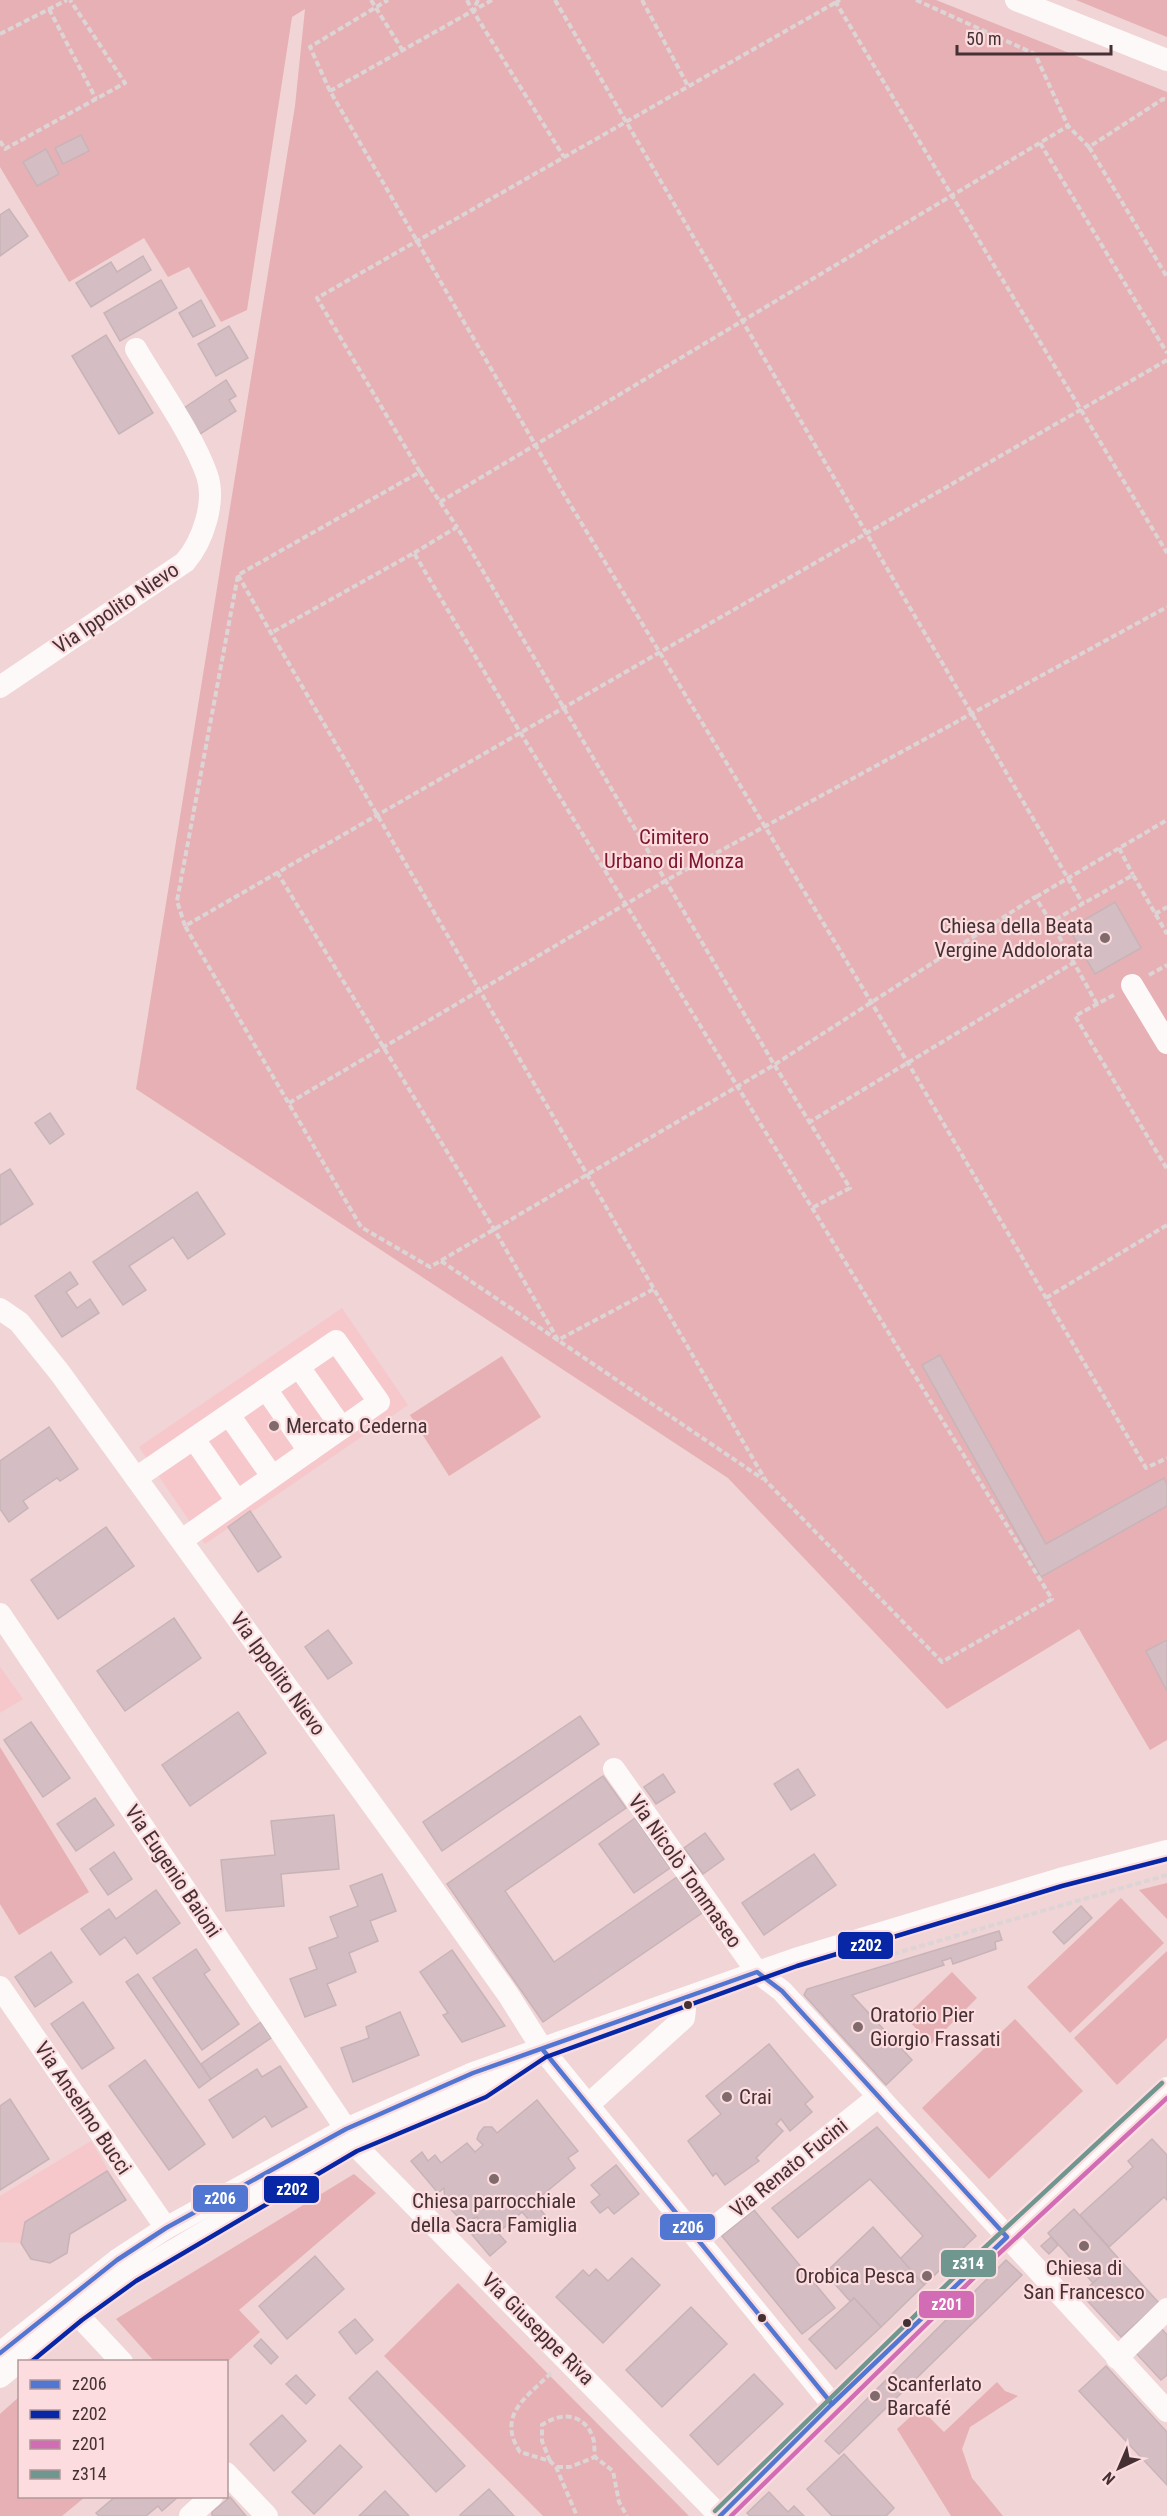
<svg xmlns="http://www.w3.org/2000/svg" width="1167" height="2516" font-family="'Roboto Condensed',sans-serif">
	<rect width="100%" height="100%" fill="#f0d4d6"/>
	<!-- built -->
	<g fill="#f6c8cc">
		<polygon points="342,1308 408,1405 205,1544 139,1447"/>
		<polygon points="0,1667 23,1699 0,1713"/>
		<polygon points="91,2141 126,2200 70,2234 67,2253 50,2263 31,2259 21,2243 0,2242 0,2196"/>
	</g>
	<!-- green -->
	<g fill="#e6b0b4">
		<polygon points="0,0 936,0 1167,92 1167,1740 1150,1750 1079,1629 947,1709 728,1478 136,1089 295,106 305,9 292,17 247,310 221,322 189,267 168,277 144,238 69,282 0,167"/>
		<polygon points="1076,0 1167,0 1167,37"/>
		<polygon points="502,1356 541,1417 449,1476 410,1415"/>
		<polygon points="0,1747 89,1892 19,1935 0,1904"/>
		<polygon points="1167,1883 1167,1919 1139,1890"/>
		<polygon points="1121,1898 1164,1943 1070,2033 1027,1987"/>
		<polygon points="1167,1951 1167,2038 1117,2085 1074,2038"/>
		<polygon points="952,1972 977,1998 931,2044 905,2017"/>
		<polygon points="1015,2019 1083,2091 989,2179 922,2108"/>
		<polygon points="354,2174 376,2193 239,2310 260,2332 227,2362 154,2361 116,2319"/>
		<polygon points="458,2283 689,2516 543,2516 384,2356"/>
		<polygon points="997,2382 1005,2391 1018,2396 970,2427 962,2449 972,2478 1003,2516 951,2516 897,2429 920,2408 944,2432"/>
		<polygon points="19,2397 20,2496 85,2497 62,2516 0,2516 0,2414"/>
	</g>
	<!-- building -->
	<g fill="#d4bec3" stroke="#c8b4b8" stroke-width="1.5">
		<polygon points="81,135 89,151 63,164 55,148"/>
		<polygon points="46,149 59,174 37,186 23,162"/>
		<polygon points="9,209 28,236 0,256 0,215"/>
		<polygon points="143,256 151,270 91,307 76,283 111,262 117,272"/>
		<polygon points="161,280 177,308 120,341 104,313"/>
		<polygon points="201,300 215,326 193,337 179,313"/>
		<polygon points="229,326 248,358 216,376 198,344"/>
		<polygon points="106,335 153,413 119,434 72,356"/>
		<polygon points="226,380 236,396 229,400 236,411 197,436 181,410"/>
		<polygon points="1115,902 1141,948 1095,974 1069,929"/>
		<polygon points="50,1113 64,1134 50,1144 35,1123"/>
		<polygon points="10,1169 33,1204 0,1225 0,1175"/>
		<polygon points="197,1192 225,1234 188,1259 173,1237 129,1266 146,1290 123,1305 93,1262"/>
		<polygon points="70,1272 78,1284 66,1292 77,1308 90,1299 99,1313 62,1337 35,1296"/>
		<polygon points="940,1355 1046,1544 1164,1478 1167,1485 1167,1506 1041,1577 922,1365"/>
		<polygon points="49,1427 78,1469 60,1481 57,1478 23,1501 28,1508 9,1522 0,1509 0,1461"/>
		<polygon points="250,1511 281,1557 258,1572 228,1527"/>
		<polygon points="106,1527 134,1566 58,1619 31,1580"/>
		<polygon points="174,1618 201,1658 125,1711 97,1671"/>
		<polygon points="328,1630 352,1663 328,1679 305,1647"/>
		<polygon points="1167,1640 1167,1691 1146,1651"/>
		<polygon points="238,1712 266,1753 190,1806 162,1765"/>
		<polygon points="580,1716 599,1744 442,1851 423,1822"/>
		<polygon points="31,1722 70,1778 43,1797 4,1740"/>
		<polygon points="798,1769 815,1795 791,1810 774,1784"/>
		<polygon points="663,1774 675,1792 656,1804 644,1787"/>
		<polygon points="603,1776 626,1808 505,1891 554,1962 677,1877 702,1913 543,2022 447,1884"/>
		<polygon points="95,1798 114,1825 76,1851 57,1824"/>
		<polygon points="334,1815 339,1869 281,1874 284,1906 226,1911 221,1860 275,1855 271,1821"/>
		<polygon points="635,1818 670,1868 634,1893 599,1844"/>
		<polygon points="705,1833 724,1859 703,1874 684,1848"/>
		<polygon points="114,1852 132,1879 108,1895 90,1869"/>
		<polygon points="814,1854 836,1885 764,1935 742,1903"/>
		<polygon points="382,1874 396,1911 370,1921 378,1941 349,1953 356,1972 327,1984 336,2005 305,2017 290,1979 317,1969 309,1948 338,1937 330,1917 358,1906 350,1886"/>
		<polygon points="156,1890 180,1923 137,1954 125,1937 100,1955 81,1929 109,1909 116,1919"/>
		<polygon points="1081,1906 1092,1918 1064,1944 1053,1932"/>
		<polygon points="999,1931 1002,1940 995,1942 996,1949 953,1964 951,1958 942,1961 944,1965 852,1995 912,2060 886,2085 804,1995 807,1989"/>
		<polygon points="196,1949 210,1970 204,1974 239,2024 202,2050 153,1978"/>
		<polygon points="452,1950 505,2026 462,2042 443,2015 448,2013 420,1972"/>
		<polygon points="51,1952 72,1982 35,2007 15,1977"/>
		<polygon points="138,1974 211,2079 199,2088 126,1982"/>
		<polygon points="83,2002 114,2048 82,2069 51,2024"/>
		<polygon points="400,2012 419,2055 353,2082 341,2048 369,2038 366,2027"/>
		<polygon points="261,2022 271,2038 211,2079 201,2064"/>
		<polygon points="769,2044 813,2097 805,2104 812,2112 790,2131 781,2119 776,2124 783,2131 756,2158 759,2161 725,2185 716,2173 713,2176 688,2141 721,2114 706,2096"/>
		<polygon points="145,2060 205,2144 169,2170 109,2086"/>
		<polygon points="280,2066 307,2107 272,2127 265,2116 233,2138 209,2100 257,2069 262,2077"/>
		<polygon points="10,2099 49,2159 0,2190 0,2106"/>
		<polygon points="537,2100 578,2151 568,2158 575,2168 534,2202 550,2221 539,2231 522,2212 498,2233 506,2242 490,2256 469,2231 480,2222 477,2217 470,2220 459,2218 445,2203 444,2188 438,2193 411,2161 422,2152 428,2161 435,2155 441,2163 467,2143 475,2152 483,2145 477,2139 479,2133 484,2127 492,2127 497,2133"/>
		<polygon points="877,2127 976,2236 924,2285 899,2260 923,2236 870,2179 798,2238 772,2208"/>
		<polygon points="1152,2139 1167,2155 1167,2200 1164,2197 1109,2247 1080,2215 1133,2167 1128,2161"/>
		<polygon points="616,2165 639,2194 614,2214 608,2207 600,2213 591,2202 600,2195 591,2185"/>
		<polygon points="107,2171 126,2200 70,2234 67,2253 50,2263 31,2259 21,2243 25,2222"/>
		<polygon points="1074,2209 1119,2259 1093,2283 1048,2233"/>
		<polygon points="754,2210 835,2308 802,2334 722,2236"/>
		<polygon points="873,2227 924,2285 881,2327 854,2298 850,2301 825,2273"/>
		<polygon points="1051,2237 1058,2245 1049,2254 1041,2246"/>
		<polygon points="315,2256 344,2289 287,2339 259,2306"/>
		<polygon points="632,2258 660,2285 603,2343 556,2297 583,2270 589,2276 596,2269 608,2281"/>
		<polygon points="1119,2259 1159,2303 1121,2337 1081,2294"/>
		<polygon points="1006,2260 1022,2275 839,2454 825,2441"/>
		<polygon points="854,2298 881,2327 836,2369 809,2339"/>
		<polygon points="691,2307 727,2344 662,2407 626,2370"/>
		<polygon points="355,2319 373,2340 356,2354 339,2332"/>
		<polygon points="1161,2328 1167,2335 1167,2375 1161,2380 1135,2352"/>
		<polygon points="261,2339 278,2357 271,2364 254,2346"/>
		<polygon points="1106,2366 1167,2432 1167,2485 1079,2391"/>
		<polygon points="377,2371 465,2466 436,2492 349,2398"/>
		<polygon points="754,2374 783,2404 718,2465 690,2435"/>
		<polygon points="296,2375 315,2395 306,2404 286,2384"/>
		<polygon points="282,2415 306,2441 274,2471 250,2444"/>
		<polygon points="340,2445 362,2467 314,2514 292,2492"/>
		<polygon points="844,2454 894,2508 886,2516 832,2516 807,2489"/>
		<polygon points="489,2489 514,2516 461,2516 460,2515"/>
		<polygon points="385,2491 409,2516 359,2516"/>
		<polygon points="769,2492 788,2512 794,2506 804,2516 750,2516 747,2513"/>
		<polygon points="116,2496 179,2496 162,2511 158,2506 146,2516 99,2516 96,2513"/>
		<polygon points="230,2497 246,2516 212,2516 212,2512"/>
	</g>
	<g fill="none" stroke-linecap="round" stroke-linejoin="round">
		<!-- path -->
		<g stroke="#ddd4d5" stroke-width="4" stroke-dasharray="6 3" stroke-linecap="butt">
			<polyline points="371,0 403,51"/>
			<polyline points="467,0 472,10"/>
			<polyline points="478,0 473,11 564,157"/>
			<polyline points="492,0 330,91 562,491 908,1063 1146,1468 1167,1458"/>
			<polyline points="555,0 1083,904"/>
			<polyline points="642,0 688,86"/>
			<polyline points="916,0 1035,54 1068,126 1089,147 1163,99 1167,100"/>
			<polyline points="835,1 1167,553"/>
			<polyline points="49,9 96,99"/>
			<polyline points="0,34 67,0"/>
			<polyline points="330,91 310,47 388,0"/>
			<polyline points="0,141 5,149 125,83 70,0"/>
			<polyline points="1040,143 1167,353"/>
			<polyline points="1089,147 1167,277"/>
			<polyline points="420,472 317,298 840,0"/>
			<polyline points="440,502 1068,126"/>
			<polyline points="414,553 457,527 772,1061 850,1188 812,1208"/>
			<polyline points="238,575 271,633 766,1481 942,1662 1052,1599 520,732 414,553 271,633"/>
			<polyline points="1119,848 1133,875"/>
			<polyline points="277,872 494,1229 558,1340 654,1289"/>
			<polyline points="1036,897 1167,820"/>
			<polyline points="1155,914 1167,907"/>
			<polyline points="1051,922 1035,897 774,1065 430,1267 361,1227 185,926 1167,360"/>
			<polyline points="185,926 177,901 238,575 420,472 457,527"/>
			<polyline points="1149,975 1167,965"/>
			<polyline points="1114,995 1075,1016 1167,1169"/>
			<polyline points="1097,1004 1051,922 1133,875 1167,934"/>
			<polyline points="289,1103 665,881 1167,607"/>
			<polyline points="808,1123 1073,963"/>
			<polyline points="441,1261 763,1479"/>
			<polyline points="1046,1298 1167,1225"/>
			<polyline points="876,1959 1167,1875"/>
			<path d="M551 2373C527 2397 496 2415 520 2452L550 2461 556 2467 577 2516"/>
			<path d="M550 2461 542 2441V2425C562 2411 585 2414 593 2438 595 2443 594 2450 595 2457L613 2471 619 2502 627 2516"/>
			<polyline points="557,2467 570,2467 595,2457"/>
		</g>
		<!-- minor -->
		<g stroke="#fdf9f9" stroke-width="22">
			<polyline points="1016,0 1167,60"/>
			<path d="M0 687 185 562C203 541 216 502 207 475 194 437 157 385 136 349"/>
			<polyline points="1132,985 1167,1043"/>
			<polyline points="0,1309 19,1322 60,1373 413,1861 509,1996 543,2050 832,2404"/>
			<polyline points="299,1367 342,1428"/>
			<polyline points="266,1389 309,1451"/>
			<polyline points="229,1415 272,1476"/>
			<polyline points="194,1439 237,1501"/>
			<polyline points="136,1478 336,1341 379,1402 182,1540"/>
			<polyline points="0,1614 346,2129"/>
			<polyline points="614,1769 757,1972 782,1991 1167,2411"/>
			<polyline points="0,1987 166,2228"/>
			<polyline points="588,2105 684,2018 686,1999"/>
			<polyline points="354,2144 720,2516"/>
			<polyline points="698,2240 879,2096"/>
			<polyline points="77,2314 122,2362"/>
			<polyline points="0,2353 117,2260 166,2228 346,2129 473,2073 795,1959 1060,1879 1167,1851"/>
			<polyline points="1117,2358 1167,2309"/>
			<polyline points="0,2377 77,2314 132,2275 354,2144 482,2090 517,2068"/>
			<polyline points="226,2473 267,2516"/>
			<polyline points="190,2516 212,2496"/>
			<polyline points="720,2516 986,2256 1167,2088"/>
		</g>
		<defs>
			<g id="bus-1">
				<polyline points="543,2050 832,2404"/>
				<polyline points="0,2353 117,2260 166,2228 346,2129 473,2073 757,1972 782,1991 1007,2237 832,2404 720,2516"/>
			</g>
			<polyline id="bus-2" points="31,2362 82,2320 136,2281 357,2151 486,2097 546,2057 797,1966 1062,1886 1167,1859"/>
			<polyline id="bus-3" points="731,2516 991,2261 1167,2098"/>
			<polyline id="bus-4" points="715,2511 981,2251 1162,2083"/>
		</defs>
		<!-- bus-1 casing -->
		<use href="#bus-1" stroke="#fcdcde" stroke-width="9"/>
		<!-- bus-2 casing -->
		<use href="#bus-2" stroke="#fcdcde" stroke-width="9"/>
		<!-- bus-3 casing -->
		<use href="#bus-3" stroke="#fcdcde" stroke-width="9"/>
		<!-- bus-4 casing -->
		<use href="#bus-4" stroke="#fcdcde" stroke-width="9"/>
		<!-- bus-1 -->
		<use href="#bus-1" stroke="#5177d2" stroke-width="4.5"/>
		<!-- bus-2 -->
		<use href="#bus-2" stroke="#0727a6" stroke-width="4.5"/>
		<!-- bus-3 -->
		<use href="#bus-3" stroke="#d16cb5" stroke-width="4.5"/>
		<!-- bus-4 -->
		<use href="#bus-4" stroke="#6f968f" stroke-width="4.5"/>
	</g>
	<!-- markers -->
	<g fill="#816a6c" stroke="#fcdcde" stroke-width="2">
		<circle cx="1105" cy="938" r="6"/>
		<circle cx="274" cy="1426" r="6"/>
		<circle cx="858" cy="2027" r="6"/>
		<circle cx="727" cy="2097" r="6"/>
		<circle cx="494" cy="2179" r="6"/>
		<circle cx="1084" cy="2246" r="6"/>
		<circle cx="927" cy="2276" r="6"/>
		<circle cx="875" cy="2396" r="6"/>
	</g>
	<g fill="#453133" stroke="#fcdcde" stroke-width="2">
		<circle cx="688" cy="2005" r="5"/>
		<circle cx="762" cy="2318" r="5"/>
		<circle cx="907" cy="2323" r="5"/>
	</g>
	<g text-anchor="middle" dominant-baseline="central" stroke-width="4.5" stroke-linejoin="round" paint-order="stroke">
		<!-- street labels -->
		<g font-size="21" fill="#453133" stroke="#fcdcde">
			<text transform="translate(116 608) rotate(-34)">Via Ippolito Nievo</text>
			<text transform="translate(278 1674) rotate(54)">Via Ippolito Nievo</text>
			<text transform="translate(173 1871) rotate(56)">Via Eugenio Baioni</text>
			<text transform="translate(685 1871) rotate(55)">Via Nicolò Tommaseo</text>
			<text transform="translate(83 2108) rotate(56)">Via Anselmo Bucci</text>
			<text transform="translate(789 2168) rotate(-39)">Via Renato Fucini</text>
			<text transform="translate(538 2329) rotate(45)">Via Giuseppe Riva</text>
		</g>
		<!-- park labels -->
		<g font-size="21" fill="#7b162d" stroke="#fcdcde">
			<text x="674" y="837">Cimitero<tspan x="674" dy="24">Urbano di Monza</tspan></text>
		</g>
		<!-- poi labels -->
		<g font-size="21" fill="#453133" stroke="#fcdcde" text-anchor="start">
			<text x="1093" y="926" text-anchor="end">Chiesa della Beata<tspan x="1093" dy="24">Vergine Addolorata</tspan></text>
			<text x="286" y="1426">Mercato Cederna</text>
			<text x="870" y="2015">Oratorio Pier<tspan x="870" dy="24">Giorgio Frassati</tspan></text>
			<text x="739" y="2097">Crai</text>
			<text x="494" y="2201" text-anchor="middle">Chiesa parrocchiale<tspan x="494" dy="24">della Sacra Famiglia</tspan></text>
			<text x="1084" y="2268" text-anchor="middle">Chiesa di<tspan x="1084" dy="24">San Francesco</tspan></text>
			<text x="915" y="2276" text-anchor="end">Orobica Pesca</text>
			<text x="887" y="2384">Scanferlato<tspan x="887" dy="24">Barcafé</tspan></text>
		</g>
	</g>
	<g stroke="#fcdcde" stroke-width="2">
		<rect x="837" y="1931" width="57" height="29" rx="6" fill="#0727a6"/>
		<rect x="263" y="2175" width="57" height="29" rx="6" fill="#0727a6"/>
		<rect x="192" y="2184" width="57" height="29" rx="6" fill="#5177d2"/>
		<rect x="659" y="2213" width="57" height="28" rx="6" fill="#5177d2"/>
		<rect x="940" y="2249" width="57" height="29" rx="6" fill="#6f968f"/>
		<rect x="918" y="2290" width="57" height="29" rx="6" fill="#d16cb5"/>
	</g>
	<g font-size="16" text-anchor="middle" font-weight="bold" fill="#fff">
		<text x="866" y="1951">z202</text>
		<text x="292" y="2195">z202</text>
		<text x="220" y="2204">z206</text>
		<text x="688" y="2233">z206</text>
		<text x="968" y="2269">z314</text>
		<text x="947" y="2310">z201</text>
	</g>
	<!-- legend -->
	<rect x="18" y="2360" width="210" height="138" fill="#fcdcde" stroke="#b3989a" stroke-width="1.5"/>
	<rect x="30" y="2380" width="30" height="9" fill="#5177d2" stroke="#b3989a" stroke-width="1.5"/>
	<text x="72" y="2390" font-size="18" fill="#453133">z206</text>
	<rect x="30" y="2410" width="30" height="9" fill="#0727a6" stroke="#b3989a" stroke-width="1.5"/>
	<text x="72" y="2420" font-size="18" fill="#453133">z202</text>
	<rect x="30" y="2440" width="30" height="9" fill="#d16cb5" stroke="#b3989a" stroke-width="1.5"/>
	<text x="72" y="2450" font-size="18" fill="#453133">z201</text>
	<rect x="30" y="2470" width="30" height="9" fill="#6f968f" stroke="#b3989a" stroke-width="1.5"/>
	<text x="72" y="2480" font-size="18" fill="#453133">z314</text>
	<!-- north arrow -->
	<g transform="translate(1119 2468) rotate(224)" stroke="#fcdcde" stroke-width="4.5" paint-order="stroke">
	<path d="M0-4.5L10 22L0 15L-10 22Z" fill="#453133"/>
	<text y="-9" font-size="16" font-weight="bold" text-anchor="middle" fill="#453133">N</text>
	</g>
	<!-- scale -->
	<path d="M957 45v9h154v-9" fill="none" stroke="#453133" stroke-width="3"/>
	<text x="966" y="45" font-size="18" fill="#453133" stroke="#fcdcde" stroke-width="4.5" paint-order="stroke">50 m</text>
</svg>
